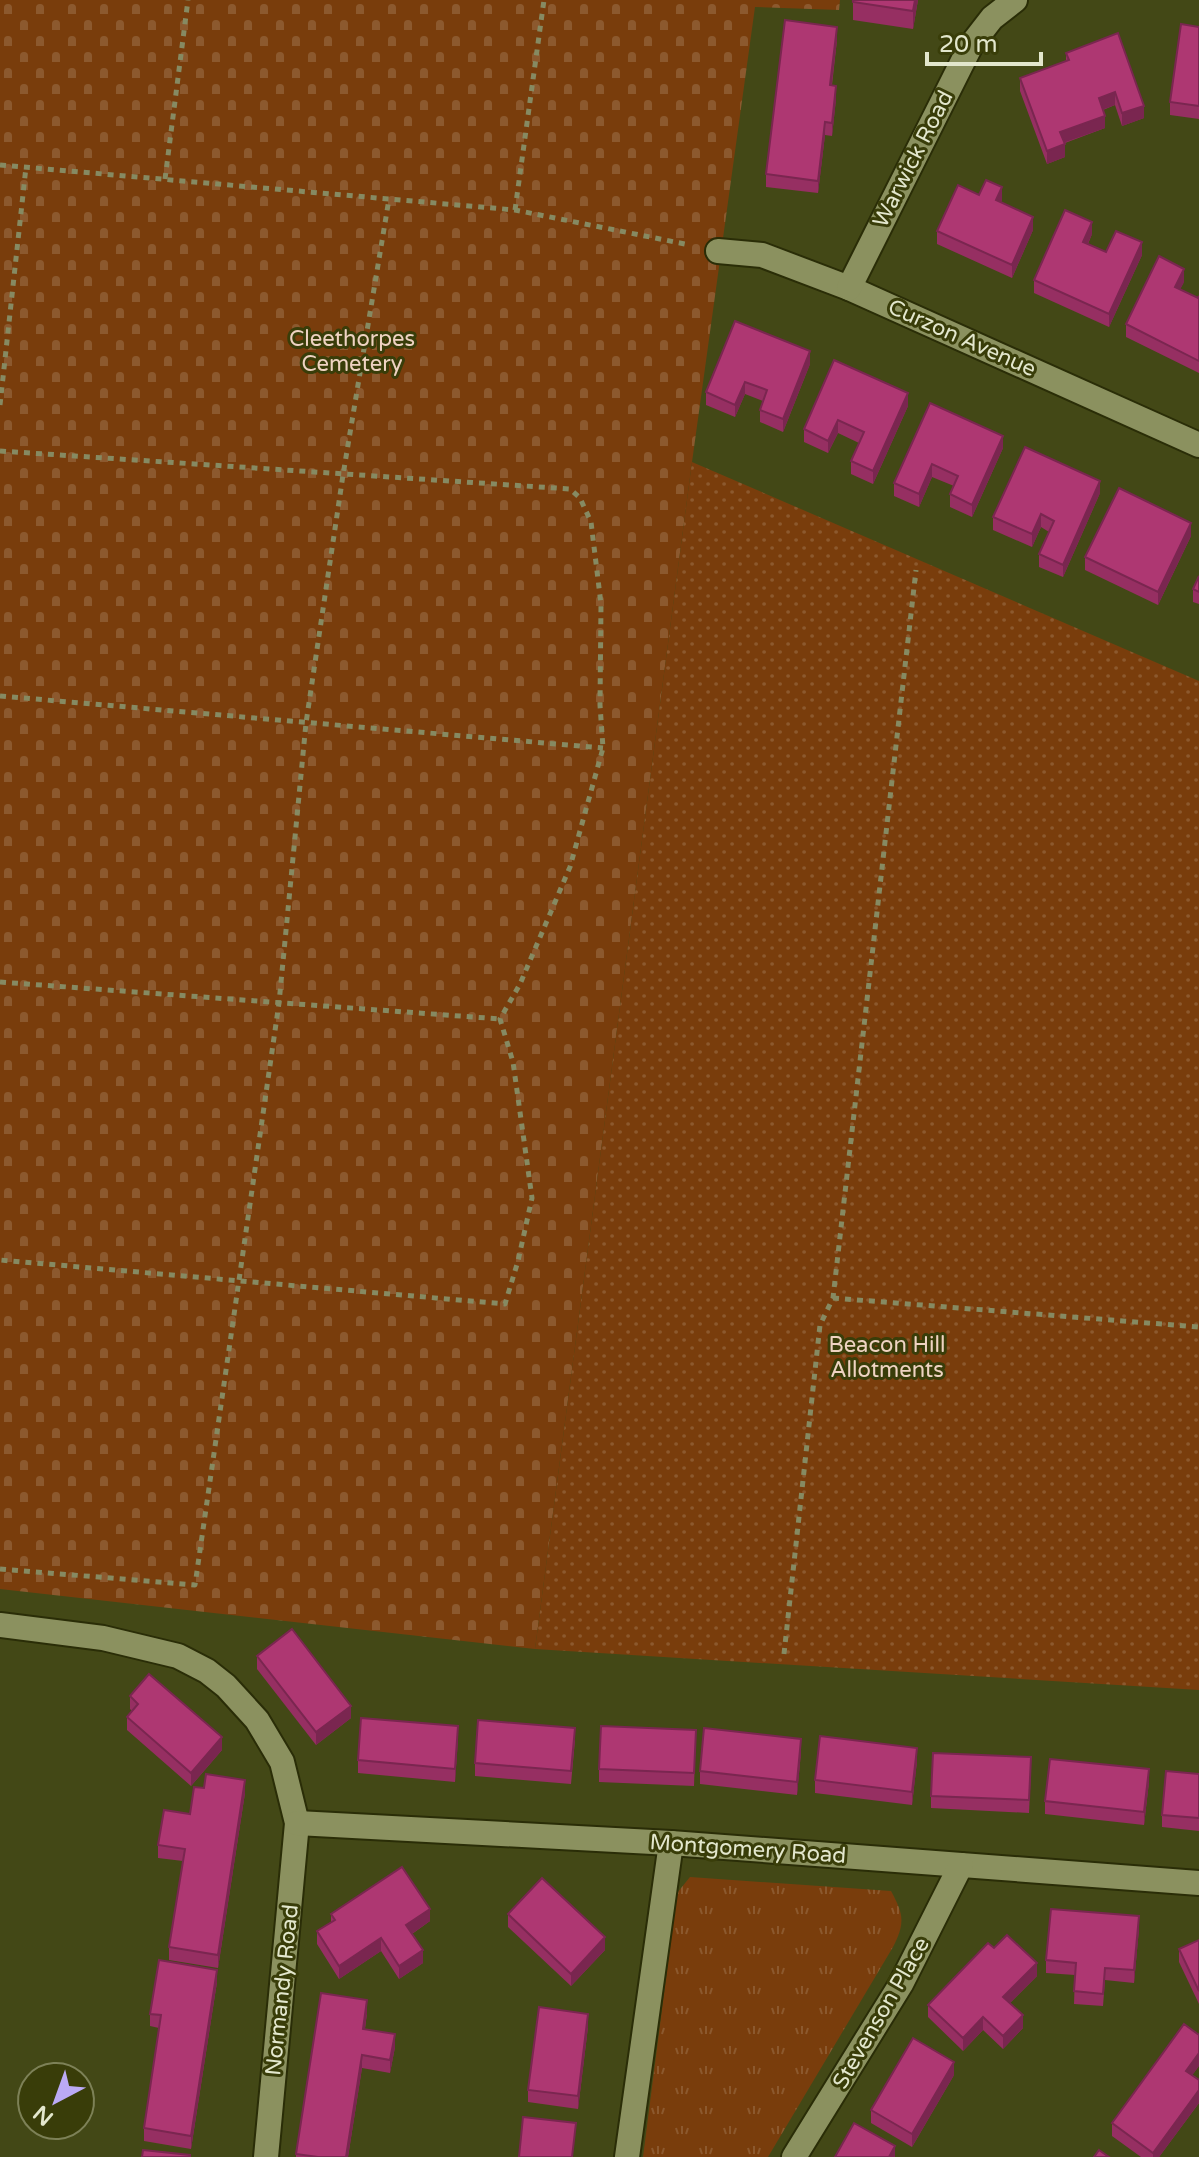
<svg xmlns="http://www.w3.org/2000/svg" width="1199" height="2157" font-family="'Varela Round',sans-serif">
	<defs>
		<pattern id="grass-tufts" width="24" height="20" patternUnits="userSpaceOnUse" patternTransform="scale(2)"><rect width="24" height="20" fill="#793d0c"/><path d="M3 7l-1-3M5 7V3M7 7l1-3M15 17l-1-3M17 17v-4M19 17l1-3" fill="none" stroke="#8c592e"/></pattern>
		<pattern id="cemetery-stones" width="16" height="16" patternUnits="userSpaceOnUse" patternTransform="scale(2)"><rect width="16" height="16" fill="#793d0c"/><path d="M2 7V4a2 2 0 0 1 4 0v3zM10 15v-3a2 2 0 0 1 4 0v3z" fill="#8c592e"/></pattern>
		<pattern id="garden-dots" width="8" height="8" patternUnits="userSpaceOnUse" patternTransform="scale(2)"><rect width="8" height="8" fill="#793d0c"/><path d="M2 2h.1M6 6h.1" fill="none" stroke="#8c592e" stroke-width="1.8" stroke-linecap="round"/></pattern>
	</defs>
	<rect width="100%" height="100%" fill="#434816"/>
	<!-- grass -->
	<path fill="url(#grass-tufts)" d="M690 1877 891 1891C904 1915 905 1923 893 1947L768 2157H643L677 1893Z"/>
	<!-- cemetery -->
	<polygon fill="url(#cemetery-stones)" points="0,0 840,0 839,10 755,7 692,462 535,1649 0,1589"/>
	<!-- garden -->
	<polygon fill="url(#garden-dots)" points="692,462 1199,681 1199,1690 535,1649"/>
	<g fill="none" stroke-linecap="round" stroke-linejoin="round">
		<defs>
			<g id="minor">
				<polyline points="718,251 762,255 849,288 1199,445"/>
				<polyline points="849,288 971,45 992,18 1015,0"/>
				<polyline points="0,1625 103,1638 178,1656 207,1671 226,1686 257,1720 282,1762 297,1823 266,2157"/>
				<polyline points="297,1823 671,1843 1199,1883"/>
				<polyline points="627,2157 671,1843"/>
				<polyline points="794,2157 901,1984 961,1865"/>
			</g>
		</defs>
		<!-- minor casing -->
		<use href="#minor" stroke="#2a2d07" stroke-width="28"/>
		<!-- path -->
		<g stroke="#868a62" stroke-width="5" stroke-dasharray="6 6" stroke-linecap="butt">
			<polyline points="0,165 515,210 690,245"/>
			<polyline points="165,179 188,0"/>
			<polyline points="515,210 544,0"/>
			<polyline points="0,405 26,167"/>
			<polyline points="0,451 570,489 580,498 591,522 601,604 600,705 603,748 570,867 520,984 500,1019 513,1062 532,1198 518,1261 505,1304 0,1260"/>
			<polyline points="0,696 603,748"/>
			<polyline points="0,982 500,1019"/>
			<polyline points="833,1298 1199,1327"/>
			<polyline points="0,1569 195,1585 279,1003 306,723 343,475 389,199"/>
			<polyline points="784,1654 820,1325 833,1298 916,570"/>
		</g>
		<!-- minor -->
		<use href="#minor" stroke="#8b915f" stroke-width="24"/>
	</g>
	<!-- wall -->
	<g fill="#962f62">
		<polygon points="853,0 918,0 913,29 853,20"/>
		<polygon points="1199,27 1199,119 1170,115 1170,102"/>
		<polygon points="837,40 832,85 836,99 832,136 825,135 818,193 766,187 766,174"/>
		<polygon points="1066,53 1144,118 1122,126 1115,105 1103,110 1105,128 1065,143 1065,157 1047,164 1020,91 1020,78 1066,61"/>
		<polygon points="1002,200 1001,202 1033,230 1012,278 937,244 937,231"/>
		<polygon points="1092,234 1088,244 1106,252 1142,255 1109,327 1034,293 1034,280"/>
		<polygon points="1184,282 1180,289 1198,298 1199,296 1199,373 1126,337 1126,324"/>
		<polygon points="834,360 908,406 873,484 851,474 851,461 859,443 838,433 828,453 804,442 804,429"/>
		<polygon points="810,364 783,432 760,422 760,410 763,401 745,394 735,417 706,405 706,392"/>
		<polygon points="930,403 1003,448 972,517 950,507 950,494 954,486 932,477 919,507 894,496 894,483"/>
		<polygon points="1100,493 1063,577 1039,567 1039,554 1049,532 1041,527 1032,547 993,530 993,517"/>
		<polygon points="1191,536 1158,605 1085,570 1085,557"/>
		<polygon points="1199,576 1199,604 1193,602 1193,589"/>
		<polygon points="257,1656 351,1718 316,1745 257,1669"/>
		<polygon points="130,1696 222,1750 191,1786 127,1730 127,1717 132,1711 130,1709"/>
		<polygon points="696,1730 694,1786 599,1782 599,1769"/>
		<polygon points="458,1738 455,1782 358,1773 358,1760"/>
		<polygon points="575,1740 571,1784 475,1776 475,1763"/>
		<polygon points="801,1752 797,1795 700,1784 700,1771"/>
		<polygon points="917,1761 912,1805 815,1793 815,1780"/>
		<polygon points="1031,1770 1029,1813 931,1808 931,1796"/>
		<polygon points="1199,1774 1199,1831 1162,1827 1162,1815"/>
		<polygon points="1149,1782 1144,1825 1045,1814 1045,1801"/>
		<polygon points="245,1793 218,1968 169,1960 169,1947 183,1861 158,1858 158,1845 190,1814"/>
		<polygon points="331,1914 430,1921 412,1934 423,1963 399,1979 381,1951 339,1979 317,1944 317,1931 331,1922"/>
		<polygon points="508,1914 605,1950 571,1986 508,1927"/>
		<polygon points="1139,1929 1134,1983 1105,1980 1103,2006 1074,2004 1075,1975 1046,1973 1046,1960"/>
		<polygon points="1199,1940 1199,2004 1179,1962 1179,1949"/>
		<polygon points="994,1948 1037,1976 1010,2003 1023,2028 1003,2049 983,2030 963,2051 928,2017 928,2005"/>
		<polygon points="217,1982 191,2149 144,2141 144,2128 159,2028 150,2026 150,2014"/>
		<polygon points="367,2013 365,2029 395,2047 390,2073 362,2068 348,2157 296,2157 296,2154"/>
		<polygon points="588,2027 578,2109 528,2102 528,2090"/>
		<polygon points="1199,2066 1192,2075 1199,2103 1159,2157 1141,2157 1112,2136 1112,2123"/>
		<polygon points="954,2075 912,2147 871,2123 871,2110"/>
	</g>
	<!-- shaded-wall -->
	<g fill="#7a2650">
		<polygon points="915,0 918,0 913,29 913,11"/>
		<polygon points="837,27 837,40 830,98 830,85"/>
		<polygon points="836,86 836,99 832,136 832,123"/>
		<polygon points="1115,92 1115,105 1099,111 1099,98"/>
		<polygon points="1144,106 1144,118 1122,126 1122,113"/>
		<polygon points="1105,116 1105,128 1060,144 1060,132"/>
		<polygon points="825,122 825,135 818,193 818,181"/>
		<polygon points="1065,144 1065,157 1047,164 1047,151"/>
		<polygon points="1002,187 1002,200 996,213 996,200"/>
		<polygon points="1033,217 1033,230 1012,278 1012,265"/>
		<polygon points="1092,222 1092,234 1083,255 1083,242"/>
		<polygon points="1142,242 1142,255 1109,327 1109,314"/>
		<polygon points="1184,269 1184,282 1175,300 1175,287"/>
		<polygon points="810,351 810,364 783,432 783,419"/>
		<polygon points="745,382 745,394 735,417 735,405"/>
		<polygon points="908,393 908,406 873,484 873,471"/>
		<polygon points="838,420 838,433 828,453 828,441"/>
		<polygon points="1003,436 1003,448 972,517 972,505"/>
		<polygon points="932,464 932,477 919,507 919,494"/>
		<polygon points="1100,481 1100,493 1063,577 1063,565"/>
		<polygon points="1041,514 1041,527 1032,547 1032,534"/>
		<polygon points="1191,523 1191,536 1158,605 1158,592"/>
		<polygon points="351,1706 351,1718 316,1745 316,1732"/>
		<polygon points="458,1726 458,1738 455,1782 455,1769"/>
		<polygon points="222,1737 222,1750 191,1786 191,1773"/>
		<polygon points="801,1739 801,1752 797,1795 797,1782"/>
		<polygon points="917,1748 917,1761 912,1805 912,1792"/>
		<polygon points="1149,1769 1149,1782 1144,1825 1144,1812"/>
		<polygon points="245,1780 245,1793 218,1968 218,1955"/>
		<polygon points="430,1909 430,1921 406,1938 406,1925"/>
		<polygon points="1139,1916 1139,1929 1134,1983 1134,1970"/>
		<polygon points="605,1937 605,1950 571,1986 571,1974"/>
		<polygon points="381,1938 381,1951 339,1979 339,1966"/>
		<polygon points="423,1950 423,1963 399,1979 399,1966"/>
		<polygon points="1037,1963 1037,1976 1003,2010 1003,1997"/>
		<polygon points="217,1970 217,1982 191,2149 191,2136"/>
		<polygon points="367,2000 367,2013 363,2042 363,2029"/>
		<polygon points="588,2014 588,2027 578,2109 578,2096"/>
		<polygon points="1023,2015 1023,2028 1003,2049 1003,2036"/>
		<polygon points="983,2017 983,2030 963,2051 963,2038"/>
		<polygon points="395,2034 395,2047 390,2073 390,2060"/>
		<polygon points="1199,2053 1199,2066 1186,2084 1186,2071"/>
		<polygon points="362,2055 362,2068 348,2157 346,2157"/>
		<polygon points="954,2062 954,2075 912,2147 912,2134"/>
		<polygon points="1199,2090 1199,2103 1159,2157 1153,2157 1153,2153"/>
		<polygon points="895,2146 895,2157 889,2157"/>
	</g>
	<!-- building -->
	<g fill="#ae3772" stroke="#7a2650" stroke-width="2">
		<polygon points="853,0 915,0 913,11 853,2"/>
		<polygon points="785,20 837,27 830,85 836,86 832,123 825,122 818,181 766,174"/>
		<polygon points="1181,24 1199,27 1199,106 1170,102"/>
		<polygon points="1118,33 1144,106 1122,113 1115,92 1099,98 1105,116 1060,132 1065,144 1047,151 1020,78 1069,60 1066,53"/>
		<polygon points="986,180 1002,187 996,200 1033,217 1012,265 937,231 958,185 979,195"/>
		<polygon points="1065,210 1092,222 1083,242 1106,252 1116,231 1142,242 1109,314 1034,280"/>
		<polygon points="1159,256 1184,269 1175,287 1198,298 1199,296 1199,361 1126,324"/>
		<polygon points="735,321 810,351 783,419 760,410 767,390 745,382 735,405 706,392"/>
		<polygon points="834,360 908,393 873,471 851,461 864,432 838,420 828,441 804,429"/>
		<polygon points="930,403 1003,436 972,505 950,494 958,476 932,464 919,494 894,483"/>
		<polygon points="1025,447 1100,481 1063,565 1039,554 1054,521 1041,514 1032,534 993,517"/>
		<polygon points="1119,488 1191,523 1158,592 1085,557"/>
		<polygon points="1199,576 1199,592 1193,589"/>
		<polygon points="292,1629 351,1706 316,1732 257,1656"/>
		<polygon points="149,1674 222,1737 191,1773 127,1717 138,1704 130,1696"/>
		<polygon points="361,1718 458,1726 455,1769 358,1760"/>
		<polygon points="478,1720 575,1728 571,1771 475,1763"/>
		<polygon points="601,1726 696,1730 694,1773 599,1769"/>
		<polygon points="704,1728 801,1739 797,1782 700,1771"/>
		<polygon points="820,1736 917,1748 912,1792 815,1780"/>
		<polygon points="933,1753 1031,1757 1029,1800 931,1796"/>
		<polygon points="1050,1759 1149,1769 1144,1812 1045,1801"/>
		<polygon points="1166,1771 1199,1774 1199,1818 1162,1815"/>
		<polygon points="206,1774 245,1780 218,1955 169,1947 185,1849 158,1845 164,1810 190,1814 194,1787 204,1788"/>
		<polygon points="402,1867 430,1909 406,1925 423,1950 399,1966 381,1938 339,1966 317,1931 335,1920 331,1914"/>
		<polygon points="542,1878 605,1937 571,1974 508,1914"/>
		<polygon points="1051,1909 1139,1916 1134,1970 1105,1968 1103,1994 1074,1991 1076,1963 1046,1960"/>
		<polygon points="1007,1935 1037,1963 1003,1997 1023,2015 1003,2036 983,2017 963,2038 928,2005 988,1943 994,1948"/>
		<polygon points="1199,1940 1199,1991 1179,1949"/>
		<polygon points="159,1960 217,1970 191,2136 144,2128 161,2015 150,2014"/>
		<polygon points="321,1993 367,2000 363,2029 395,2034 390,2060 362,2055 346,2157 318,2157 296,2154"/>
		<polygon points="539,2007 588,2014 578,2096 528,2090"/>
		<polygon points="1184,2024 1199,2035 1199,2053 1186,2071 1199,2080 1199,2090 1153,2153 1112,2123"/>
		<polygon points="913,2038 954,2062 912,2134 871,2110"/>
		<polygon points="523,2117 576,2123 572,2157 519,2157"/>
		<polygon points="854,2123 895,2146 889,2157 835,2157"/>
		<polygon points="143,2150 190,2155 190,2157 142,2157"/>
		<polygon points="1099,2150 1109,2157 1094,2157"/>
	</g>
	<g text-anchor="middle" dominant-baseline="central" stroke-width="6" stroke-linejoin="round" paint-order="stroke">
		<!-- street labels -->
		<g font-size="22" fill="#e3e7cd" stroke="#393d09">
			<text transform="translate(913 159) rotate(-63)">Warwick Road</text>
			<text transform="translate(962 338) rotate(24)">Curzon Avenue</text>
			<text transform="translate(748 1849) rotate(4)">Montgomery Road</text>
			<text transform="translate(282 1990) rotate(-84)">Normandy Road</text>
			<text transform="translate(881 2013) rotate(-60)">Stevenson Place</text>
		</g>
		<!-- park labels -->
		<g font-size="22" fill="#efd3c2" stroke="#393d09">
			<text x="352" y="339">Cleethorpes<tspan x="352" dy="25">Cemetery</tspan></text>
			<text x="887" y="1345">Beacon Hill<tspan x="887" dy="25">Allotments</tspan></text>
		</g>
	</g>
	<!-- north arrow -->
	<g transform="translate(56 2101) rotate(221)"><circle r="38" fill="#393d09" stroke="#7d8157" stroke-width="2"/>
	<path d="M0-6L14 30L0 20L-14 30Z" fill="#bbaaf6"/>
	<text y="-12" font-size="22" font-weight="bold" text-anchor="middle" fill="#e3e7cd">N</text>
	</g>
	<!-- scale -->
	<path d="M927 52v12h114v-12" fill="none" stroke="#e3e7cd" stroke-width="4"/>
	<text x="939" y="52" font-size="24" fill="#e3e7cd" stroke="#393d09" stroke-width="6" paint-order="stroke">20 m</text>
</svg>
